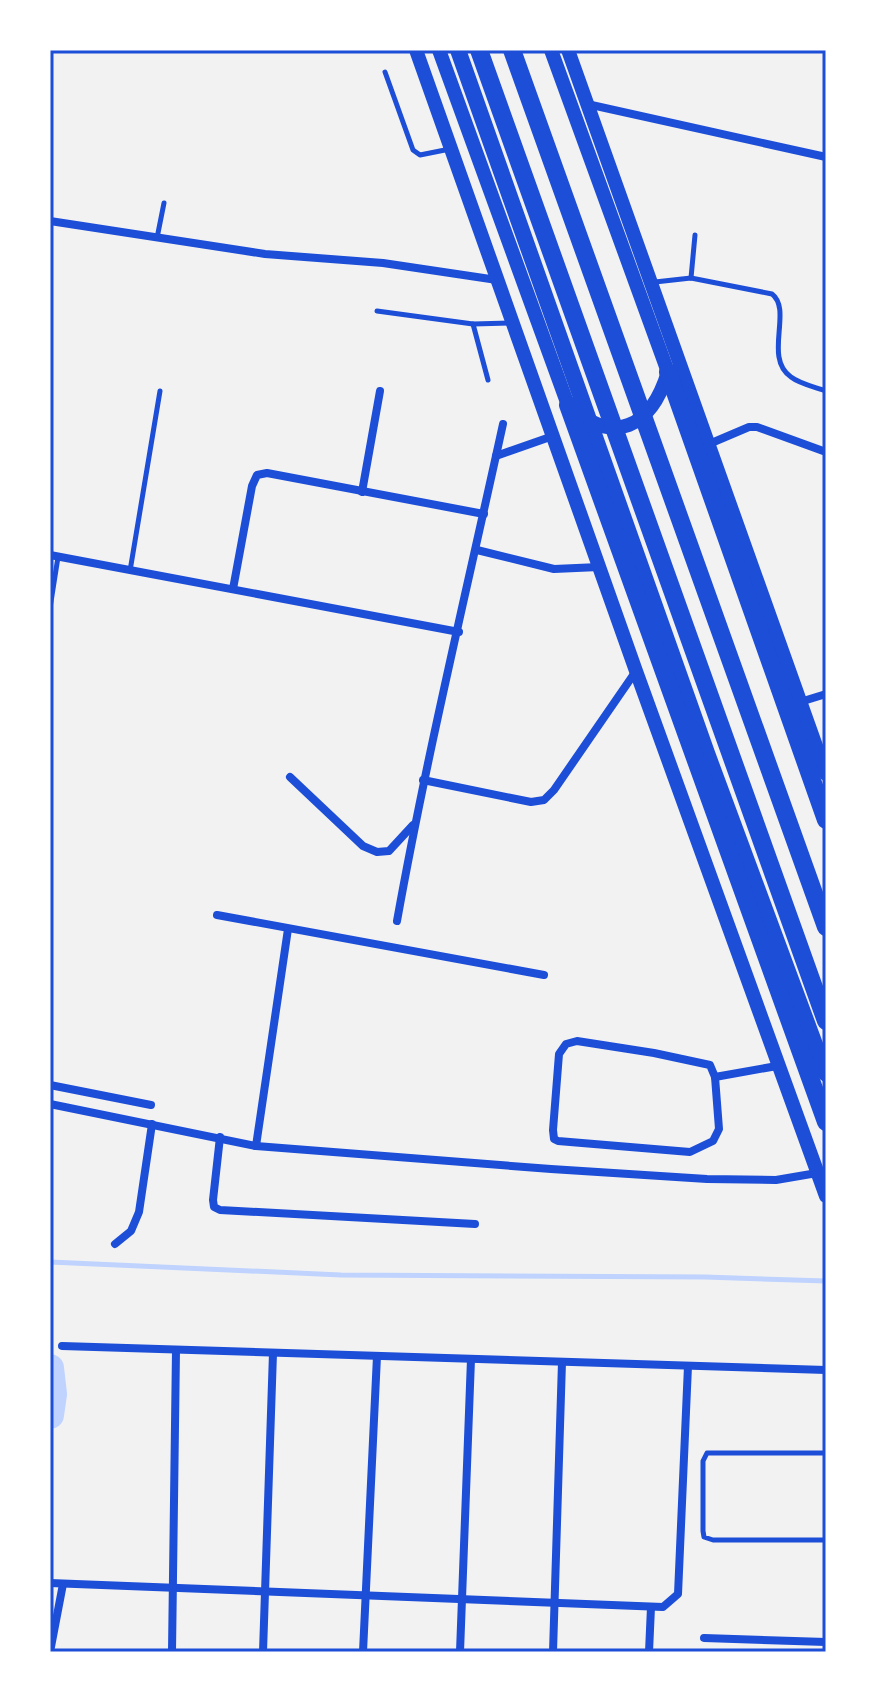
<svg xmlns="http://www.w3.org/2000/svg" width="876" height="1702" font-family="Arial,sans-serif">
	<rect width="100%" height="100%" fill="#f2f2f2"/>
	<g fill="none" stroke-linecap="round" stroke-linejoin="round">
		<!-- stream -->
		<polyline stroke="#bfd3fe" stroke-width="5" points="50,1262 341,1275 705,1277 826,1281"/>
		<!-- river -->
		<polyline stroke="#bfd3fe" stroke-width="28" points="50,1368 53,1394 50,1415"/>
		<!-- service -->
		<g stroke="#1d4ed8" stroke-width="5">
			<polyline points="385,72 413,150 420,155 450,149"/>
			<polyline points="157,238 164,203"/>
			<polyline points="691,278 695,235"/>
			<path d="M655 282 691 278 772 294C793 310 763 358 791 377 800 384 815 387 826 391"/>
			<polyline points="377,311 473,324 511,323"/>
			<polyline points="473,324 488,380"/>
			<polyline points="130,571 160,391"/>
			<polyline points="50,608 58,557"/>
			<polyline points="826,1453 707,1453 703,1461 703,1531 704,1537 713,1540 826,1540"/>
		</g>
		<!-- minor -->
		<g stroke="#1d4ed8" stroke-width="8">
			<polyline points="587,104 826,157"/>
			<polyline points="50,221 265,254 383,263 497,280"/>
			<polyline points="709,444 749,427 757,427 826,452"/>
			<polyline points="496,456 553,436"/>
			<polyline points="362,492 380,391"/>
			<polyline points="477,550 554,569 599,567"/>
			<polyline points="50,555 459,632"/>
			<polyline points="233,589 252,486 257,475 267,473 484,514"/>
			<polyline points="800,702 826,694"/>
			<polyline points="290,777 363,846 377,852 389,851 413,825"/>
			<polyline points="423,780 531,802 544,800 554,790 636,671"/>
			<polyline points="217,915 544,975"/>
			<path d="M397 921C427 754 467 589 503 424"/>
			<polygon points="577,1041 654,1053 710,1065 715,1077 719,1129 713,1141 690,1152 558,1141 554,1139 553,1130 559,1054 566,1044"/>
			<polyline points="715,1077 777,1066"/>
			<polyline points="50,1085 151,1105"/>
			<polyline points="50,1104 256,1146 551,1169 707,1179 776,1180 817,1173"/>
			<polyline points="220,1137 213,1200 214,1207 220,1210 475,1224"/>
			<polyline points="256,1146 288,929"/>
			<polyline points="115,1244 131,1231 139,1212 152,1124"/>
			<polyline points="62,1346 826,1370"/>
			<polyline points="50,1583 663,1607 678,1594 688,1366"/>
			<polyline points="704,1638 826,1642"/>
			<polyline points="50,1652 63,1584"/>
			<polyline points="172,1652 176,1350"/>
			<polyline points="263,1652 273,1353"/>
			<polyline points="363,1652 377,1356"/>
			<polyline points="460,1652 471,1359"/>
			<polyline points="553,1652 562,1362"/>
			<polyline points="649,1652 651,1607"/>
		</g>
		<!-- secondary -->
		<g stroke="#1d4ed8" stroke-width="14">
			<polyline points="416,50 636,671 826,1196"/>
			<path d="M439 50 568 405C614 447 651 427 668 372L551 50"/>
			<polyline points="568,50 826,774"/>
		</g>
		<!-- trunk -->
		<polyline stroke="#1d4ed8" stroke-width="16" points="458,50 707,753 826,1074"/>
		<!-- motorway -->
		<g stroke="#1d4ed8" stroke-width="18">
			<polyline points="479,50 826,1021"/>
			<polyline points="512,50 826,927"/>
			<polyline points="668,372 826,820"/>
			<polyline points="568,405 826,1122"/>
		</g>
	</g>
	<!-- border -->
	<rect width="876" height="1702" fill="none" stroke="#ffffff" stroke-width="104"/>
	<rect x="52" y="52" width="772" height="1598" fill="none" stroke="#1d4ed8" stroke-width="3"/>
</svg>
